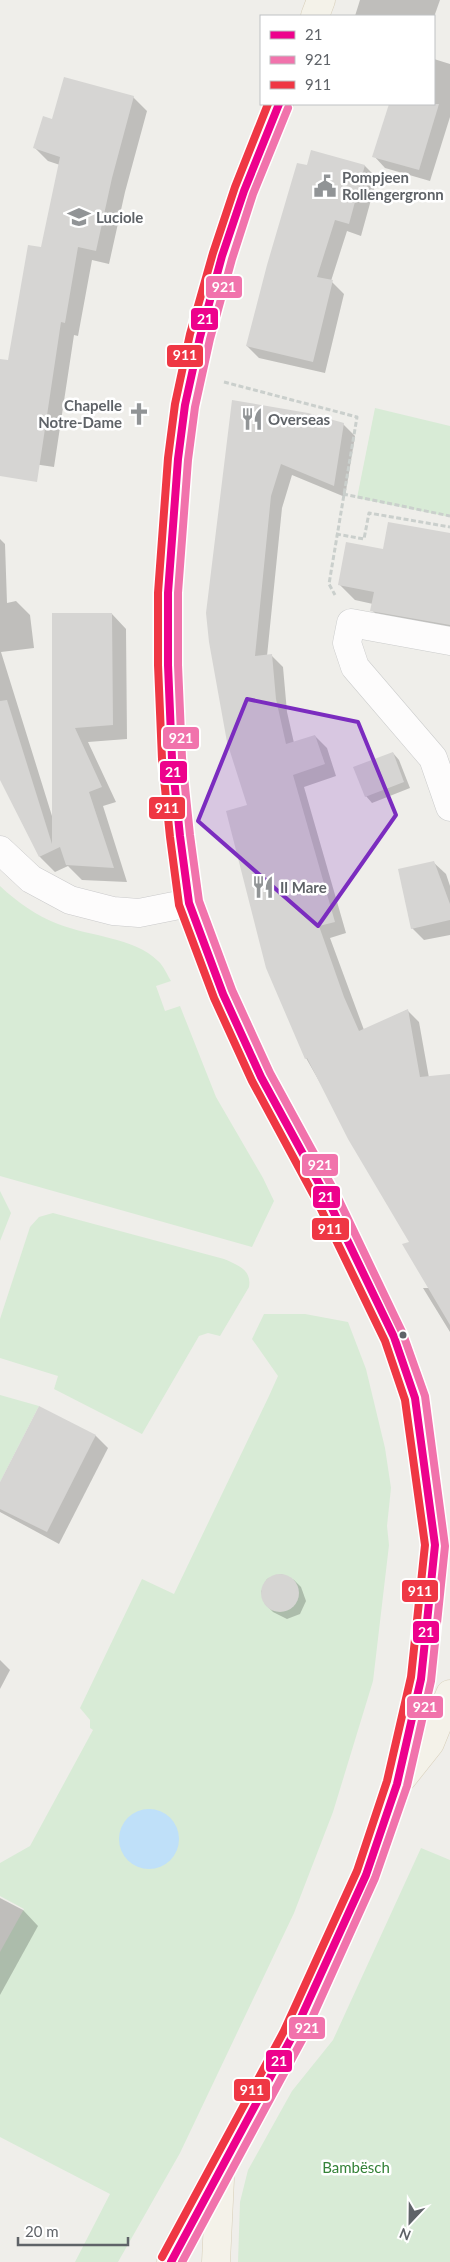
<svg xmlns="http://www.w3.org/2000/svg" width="450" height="2262" font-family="Lato,sans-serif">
	<rect width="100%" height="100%" fill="#efeeea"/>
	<!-- green -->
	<g fill="#d8ebd6">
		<polygon points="375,408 450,426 450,517 357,498"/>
		<path d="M0 886C17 902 37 916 58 924 91 937 134 937 158 961 164 966 167 975 171 981L156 986 165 1011 180 1006 216 1097 263 1178 274 1201 252 1247 0 1176Z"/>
		<polygon points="0,1191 11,1213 0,1241"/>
		<path d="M53 1213 224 1259C238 1265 252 1270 249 1287L220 1336 208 1333 199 1336 142 1434 54 1389 58 1376 0 1358V1319L30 1227 39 1217Z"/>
		<polygon points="264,1314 305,1314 348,1322 366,1369 385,1448 391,1488 387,1526 389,1545 373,1681 333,1812 294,1913 180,2153 118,2262 75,2262 110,2194 0,2137 0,1952 24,1909 0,1896 0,1863 30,1846 93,1730 90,1728 90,1720 80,1708 142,1579 174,1594 269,1396 278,1376 252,1339"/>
		<polygon points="0,1395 39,1406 0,1482"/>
		<polygon points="421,1848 450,1860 450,2262 238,2262 240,2202 248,2170 292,2091 333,2040"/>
	</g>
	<!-- water -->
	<circle fill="#bfe0f9" cx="149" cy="1839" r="30"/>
	<!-- shadow -->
	<g fill="#0003">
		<polygon points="360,0 440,0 434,17 355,16"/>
		<polygon points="434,59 450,64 450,117 430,181 385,168 374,156 390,104 434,104"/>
		<polygon points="133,97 147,111 125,192 109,264 92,260 78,336 74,335 54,467 0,459 0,361 9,362 42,249 60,165 48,161 35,148 53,120"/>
		<polygon points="312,152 365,166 377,178 361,236 347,231 331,281 344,294 325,373 259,358 247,346"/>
		<polygon points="233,402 343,424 355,436 345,497 292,475 282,508 267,656 271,655 283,667 287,712 294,743 315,736 327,748 336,776 304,787 346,933 330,938 364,1030 407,1010 419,1022 429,1078 450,1076 450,1332 423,1288 429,1288 411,1242 306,1058 249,806"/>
		<polygon points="450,534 450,638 387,626 372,610 373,604 355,600 340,585 384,551"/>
		<polygon points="0,539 5,544 7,603 16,601 30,615 34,648 1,652 52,816 53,614 112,614 126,629 127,739 88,742 116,802 103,806 127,882 82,880 68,866 55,872 40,857 0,777"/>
		<polygon points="393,753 399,760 410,788 372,803 366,796"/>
		<polygon points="433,862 446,874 450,886 450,935 424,940 412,928"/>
		<polygon points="40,1408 96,1436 108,1448 59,1544 0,1512 0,1485"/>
		<polygon points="281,1574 294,1580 301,1587 306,1601 300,1614 287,1619 273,1612 266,1605 261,1592 267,1579"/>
		<polygon points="0,1660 10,1670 0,1689"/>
		<polygon points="0,1898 23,1910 38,1926 0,1995"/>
	</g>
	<!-- building -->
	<g fill="#d6d5d3">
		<polygon points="64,77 134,96 112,178 96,251 78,247 65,323 61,322 37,482 0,476 0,359 8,360 28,245 41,247 60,157 33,148 43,116 52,119"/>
		<polygon points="389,104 439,104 419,170 372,157"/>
		<polygon points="311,150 365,165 349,224 335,220 317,277 333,280 313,362 246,346 267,265 297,163 307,165"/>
		<polygon points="232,400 308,413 344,423 334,486 281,464 271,496 255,656 272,654 276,699 286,744 315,735 325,764 293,775 335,922 319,926 344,997 359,1031 408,1009 420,1077 450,1074 450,1325 402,1244 409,1242 348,1139 307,1058 305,1059 266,968 226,811 247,805 227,742 209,642 206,613"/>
		<polygon points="388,522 450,533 450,625 370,611 374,592 338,585 346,542 383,549"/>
		<polygon points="52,613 112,613 113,725 75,728 102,787 89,792 114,868 66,865 60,847 39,857 0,780 0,701 7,700 52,844"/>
		<polygon points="393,752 404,782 365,797 353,767"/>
		<polygon points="434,861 450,904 450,920 411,929 398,869"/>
		<polygon points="39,1406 96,1435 47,1532 0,1509 0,1482"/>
		<circle cx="280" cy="1593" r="19"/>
	</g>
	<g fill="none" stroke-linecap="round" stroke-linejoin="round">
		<defs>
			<polyline id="street" points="450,641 351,623 347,643 355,667 433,758 450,807"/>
			<polyline id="secondary" points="0,850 31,879 70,900 113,911 139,913 189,903"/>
			<g id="primary">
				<polyline points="315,16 321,0"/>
				<polyline points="403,1777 430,1743 450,1694"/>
				<polyline points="171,2262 293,2035 366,1875 397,1784 421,1679 435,1545 415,1398 394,1337 327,1198 261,1077 223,994 189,903 180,836 172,759 168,665 168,593 178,459 185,405 200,337 222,256 244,191 279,104"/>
				<polyline points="216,2262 220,2179"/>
			</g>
		</defs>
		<!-- street casing -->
		<use href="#street" stroke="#cbcccc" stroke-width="29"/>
		<!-- secondary casing -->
		<use href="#secondary" stroke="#cacacb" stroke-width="29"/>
		<!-- primary casing -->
		<use href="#primary" stroke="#d7ceb8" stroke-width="29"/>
		<!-- path -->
		<g stroke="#cacfcc" stroke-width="3" stroke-dasharray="5 2.5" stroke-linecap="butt">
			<polyline points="224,382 357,417 329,584 335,595"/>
			<polyline points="343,494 450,516"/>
			<polyline points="336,534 364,539 369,513 450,527"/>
		</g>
		<!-- street -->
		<use href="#street" stroke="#fdfcfc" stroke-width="28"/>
		<!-- secondary -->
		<use href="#secondary" stroke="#fdfcfc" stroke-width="28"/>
		<!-- primary -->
		<use href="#primary" stroke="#f4f2e9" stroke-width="28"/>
		<defs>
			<polyline id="bus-1" points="171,2262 293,2035 366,1875 397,1784 421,1679 435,1545 415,1398 394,1337 327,1198 261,1077 223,994 189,903 180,836 172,759 168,665 168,593 178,459 185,405 200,337 222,256 244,191 279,104"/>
			<polyline id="bus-2" points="182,2262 302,2040 375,1878 407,1786 431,1681 445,1546 425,1396 403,1334 336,1194 270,1073 232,990 199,901 190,835 182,758 178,665 178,593 188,460 195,407 210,339 232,259 253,194 288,108"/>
			<polyline id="bus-3" points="162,2257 284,2031 357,1871 387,1781 411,1677 425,1545 405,1400 385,1341 318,1203 252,1081 214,998 179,905 170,837 162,759 158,665 158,593 168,458 175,404 190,334 213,253 235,187 268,104"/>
		</defs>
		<!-- bus-1 casing -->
		<use href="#bus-1" stroke="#fff" stroke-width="11"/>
		<!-- bus-2 casing -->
		<use href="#bus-2" stroke="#fff" stroke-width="11"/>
		<!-- bus-3 casing -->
		<use href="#bus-3" stroke="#fff" stroke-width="11"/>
		<!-- bus-1 -->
		<use href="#bus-1" stroke="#ed028c" stroke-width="8"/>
		<!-- bus-2 -->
		<use href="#bus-2" stroke="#f173ac" stroke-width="8"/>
		<!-- bus-3 -->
		<use href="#bus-3" stroke="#ef3744" stroke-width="8"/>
	</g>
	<!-- marked area -->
	<path fill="#7b2cbf" fill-opacity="0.2" stroke="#7b2cbf" stroke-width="4" stroke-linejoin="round" d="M247 699 358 722 396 815 318 926 198 821Z"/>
	<!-- icons -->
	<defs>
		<symbol id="civic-bare" viewBox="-9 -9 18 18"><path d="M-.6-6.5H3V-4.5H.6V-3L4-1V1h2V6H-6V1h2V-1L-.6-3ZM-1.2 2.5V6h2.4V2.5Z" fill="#919496" stroke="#fff" stroke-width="2.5" paint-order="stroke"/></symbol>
		<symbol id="school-bare" viewBox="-9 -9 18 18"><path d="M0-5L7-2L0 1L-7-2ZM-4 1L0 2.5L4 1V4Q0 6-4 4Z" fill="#919496" stroke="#fff" stroke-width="2.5" paint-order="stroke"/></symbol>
		<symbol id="church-bare" viewBox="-9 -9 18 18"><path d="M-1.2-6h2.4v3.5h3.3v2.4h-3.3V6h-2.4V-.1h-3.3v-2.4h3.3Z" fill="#919496" stroke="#fff" stroke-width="2.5" paint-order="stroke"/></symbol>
		<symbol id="restaurant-bare" viewBox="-9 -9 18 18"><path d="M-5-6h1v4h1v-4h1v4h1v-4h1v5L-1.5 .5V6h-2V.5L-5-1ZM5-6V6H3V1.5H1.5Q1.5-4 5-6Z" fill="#919496" stroke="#fff" stroke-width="2.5" paint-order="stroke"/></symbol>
	</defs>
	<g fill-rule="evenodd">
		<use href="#civic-bare" x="309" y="170" width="32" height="32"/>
		<use href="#school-bare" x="63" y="201" width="32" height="32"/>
		<use href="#church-bare" x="123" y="398" width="32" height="32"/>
		<use href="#restaurant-bare" x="236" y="403" width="32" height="32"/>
		<use href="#restaurant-bare" x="247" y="871" width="32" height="32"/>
	</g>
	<!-- markers -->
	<circle fill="#5f6368" stroke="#fff" stroke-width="2" cx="403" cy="1335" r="4.5"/>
	<g text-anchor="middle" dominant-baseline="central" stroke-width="5" stroke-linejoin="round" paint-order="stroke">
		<!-- poi labels -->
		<g font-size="15" font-weight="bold" fill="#5f6368" stroke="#fff" text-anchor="start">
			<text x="342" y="177">Pompjeen<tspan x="342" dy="17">Rollengergronn</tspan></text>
			<text x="96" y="217">Luciole</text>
			<text x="122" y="405" text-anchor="end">Chapelle<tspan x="122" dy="17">Notre-Dame</tspan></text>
			<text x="268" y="419">Overseas</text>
			<text x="280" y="887">Il Mare</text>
		</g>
		<!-- park labels -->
		<g font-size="15" fill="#348238" stroke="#fff">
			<text x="356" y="2167">Bambësch</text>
		</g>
	</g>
	<g stroke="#fff" stroke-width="2">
		<rect x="205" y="275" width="38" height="24" rx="5" fill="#f173ac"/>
		<rect x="190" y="307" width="29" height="24" rx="5" fill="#ed028c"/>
		<rect x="166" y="344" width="38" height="24" rx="5" fill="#ef3744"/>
		<rect x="162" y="726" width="38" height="24" rx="5" fill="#f173ac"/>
		<rect x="159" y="760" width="29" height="24" rx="5" fill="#ed028c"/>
		<rect x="148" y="796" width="38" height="24" rx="5" fill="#ef3744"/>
		<rect x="301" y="1153" width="38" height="24" rx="5" fill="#f173ac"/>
		<rect x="312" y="1185" width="29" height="24" rx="5" fill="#ed028c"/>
		<rect x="311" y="1217" width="39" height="24" rx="5" fill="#ef3744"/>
		<rect x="401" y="1579" width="38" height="24" rx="5" fill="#ef3744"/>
		<rect x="412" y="1620" width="28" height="24" rx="5" fill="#ed028c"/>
		<rect x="406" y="1695" width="38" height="24" rx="5" fill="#f173ac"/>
		<rect x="288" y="2016" width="38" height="24" rx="5" fill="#f173ac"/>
		<rect x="265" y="2049" width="28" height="24" rx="5" fill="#ed028c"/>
		<rect x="233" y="2078" width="38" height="24" rx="5" fill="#ef3744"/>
	</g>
	<g font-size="14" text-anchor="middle" font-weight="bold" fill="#fff">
		<text x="224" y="292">921</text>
		<text x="205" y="324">21</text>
		<text x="185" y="360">911</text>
		<text x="181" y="743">921</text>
		<text x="173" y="777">21</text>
		<text x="167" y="813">911</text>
		<text x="320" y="1170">921</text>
		<text x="326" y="1202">21</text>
		<text x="330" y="1234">911</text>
		<text x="420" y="1596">911</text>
		<text x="426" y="1637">21</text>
		<text x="425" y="1712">921</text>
		<text x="307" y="2033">921</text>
		<text x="279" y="2066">21</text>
		<text x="252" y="2095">911</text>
	</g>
	<!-- legend -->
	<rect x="260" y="15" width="175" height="90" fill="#ffffff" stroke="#bfc1c3"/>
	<rect x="270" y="31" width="25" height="8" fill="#ed028c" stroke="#bfc1c3"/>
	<text x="305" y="40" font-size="15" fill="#5f6368">21</text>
	<rect x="270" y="56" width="25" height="8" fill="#f173ac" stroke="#bfc1c3"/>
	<text x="305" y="65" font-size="15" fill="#5f6368">921</text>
	<rect x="270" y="81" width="25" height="8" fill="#ef3744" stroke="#bfc1c3"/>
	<text x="305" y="90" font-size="15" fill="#5f6368">911</text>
	<!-- north arrow -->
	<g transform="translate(410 2222) rotate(202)" stroke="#ffffff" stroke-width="4" paint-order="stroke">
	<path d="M0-4L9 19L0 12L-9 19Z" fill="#5f6368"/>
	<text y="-8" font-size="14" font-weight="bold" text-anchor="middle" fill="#5f6368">N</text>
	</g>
	<!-- scale -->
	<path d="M18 2237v8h110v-8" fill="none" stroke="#5f6368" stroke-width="2.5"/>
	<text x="25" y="2237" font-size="15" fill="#5f6368" stroke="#ffffff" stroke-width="4" paint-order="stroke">20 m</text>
</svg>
